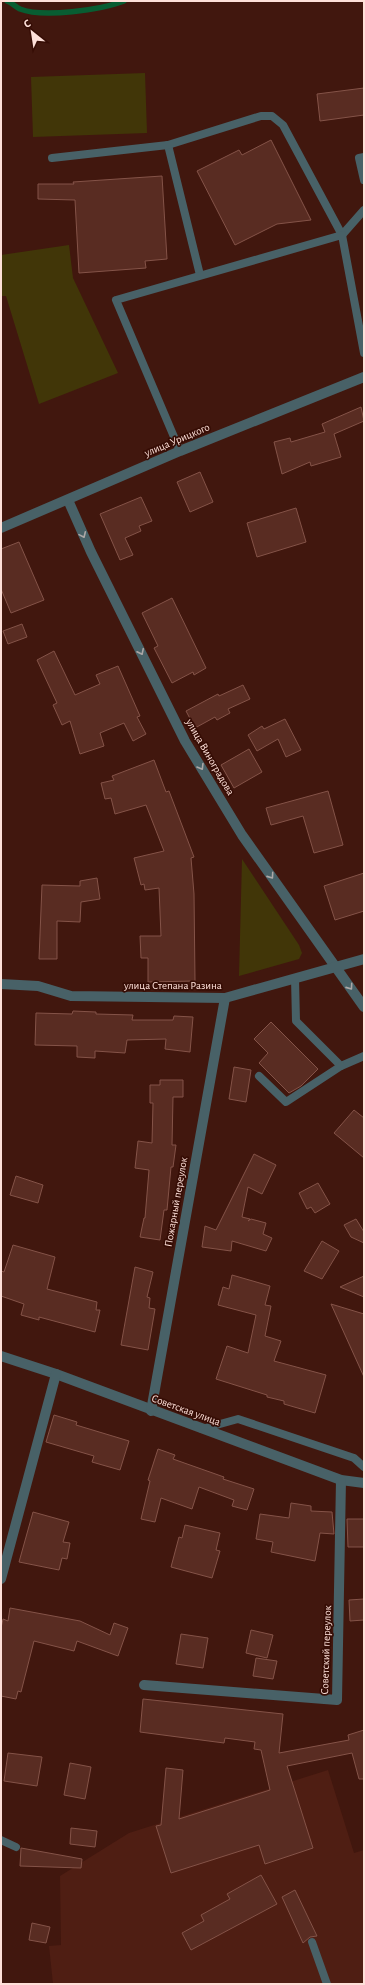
<svg xmlns="http://www.w3.org/2000/svg" width="365" height="1985" font-family="'Alegreya Sans',sans-serif">
	<rect width="100%" height="100%" fill="#41170e"/>
	<!-- built -->
	<polygon fill="#4f1e13" points="328,1770 354,1853 364,1850 364,1984 53,1984 49,1946 61,1945 60,1876 129,1833"/>
	<!-- green -->
	<g fill="#413608">
		<polygon points="145,73 147,133 33,137 31,77"/>
		<polygon points="69,245 73,278 118,373 39,404 6,296 1,296 1,255"/>
		<polygon points="242,859 299,945 302,953 299,959 239,976"/>
	</g>
	<g fill="none" stroke-linecap="round" stroke-linejoin="round">
		<!-- stream -->
		<path stroke="#085d32" stroke-width="5.5" d="M7 1C12 3 16 7 20 9 43 18 101 10 124 1"/>
	</g>
	<!-- building -->
	<g fill="#592c22" stroke="#845348">
		<polygon points="364,88 364,115 320,121 317,94"/>
		<polygon points="271,140 311,220 277,224 235,245 197,171 239,150 242,155"/>
		<polygon points="162,176 167,259 145,261 146,268 79,273 75,200 38,199 38,184 74,184 73,182"/>
		<polygon points="361,407 364,421 334,434 341,457 311,466 310,462 282,474 274,442 290,438 291,442 325,432 322,424"/>
		<polygon points="200,472 213,502 190,512 177,482"/>
		<polygon points="141,497 152,521 139,526 141,531 125,538 133,555 120,560 100,514"/>
		<polygon points="296,508 306,542 257,557 247,523"/>
		<polygon points="19,542 44,600 11,613 1,589 1,549"/>
		<polygon points="172,598 206,668 194,675 193,672 172,683 154,648 158,646 142,613"/>
		<polygon points="22,624 27,637 8,644 3,631"/>
		<polygon points="54,651 75,695 100,684 96,675 118,666 140,716 137,717 146,734 133,741 124,723 100,733 104,746 80,754 70,721 62,725 53,705 57,703 37,660"/>
		<polygon points="243,685 250,699 228,709 230,713 217,720 215,717 195,728 186,711 218,694 219,696"/>
		<polygon points="285,719 301,750 286,757 278,739 257,751 248,735 262,726 264,729"/>
		<polygon points="249,749 262,772 234,788 221,765"/>
		<polygon points="154,760 166,792 169,791 194,857 191,858 194,894 195,981 148,982 148,958 141,958 140,936 161,936 159,888 145,890 144,884 141,885 134,858 164,851 146,805 115,814 111,798 105,799 101,783 114,780 112,776"/>
		<polygon points="328,791 343,845 314,853 303,816 271,825 266,808"/>
		<polygon points="364,873 364,911 335,920 324,886"/>
		<polygon points="97,878 100,899 81,902 80,922 57,921 57,959 39,959 42,885 80,886 80,881"/>
		<polygon points="73,1011 96,1012 96,1014 133,1015 132,1020 173,1020 174,1016 193,1017 190,1052 165,1049 166,1039 127,1040 125,1053 95,1051 95,1058 77,1057 77,1046 35,1045 36,1013 72,1014"/>
		<polygon points="271,1022 318,1069 301,1086 289,1093 259,1063 268,1053 254,1039"/>
		<polygon points="234,1067 251,1070 246,1102 229,1099"/>
		<polygon points="160,1080 183,1080 183,1097 173,1097 172,1145 176,1145 173,1167 171,1167 167,1210 164,1210 160,1240 140,1237 144,1218 145,1218 149,1170 135,1168 138,1141 152,1143 153,1103 150,1103 150,1085 160,1085"/>
		<polygon points="354,1110 364,1118 364,1158 334,1133"/>
		<polygon points="254,1154 276,1165 262,1194 248,1187 242,1217 250,1219 248,1221 251,1219 266,1223 263,1234 272,1238 266,1251 232,1241 231,1251 202,1247 205,1226 216,1230"/>
		<polygon points="16,1176 43,1185 38,1203 10,1195"/>
		<polygon points="318,1183 330,1204 315,1213 311,1207 307,1209 299,1193"/>
		<polygon points="356,1219 364,1232 364,1243 351,1237 344,1225"/>
		<polygon points="322,1241 339,1251 322,1279 304,1271"/>
		<polygon points="13,1245 55,1257 47,1289 97,1302 96,1310 100,1310 95,1332 39,1317 39,1320 21,1315 24,1304 1,1296 1,1271 4,1272"/>
		<polygon points="135,1267 153,1272 147,1297 150,1298 149,1308 155,1309 148,1350 121,1345"/>
		<polygon points="232,1275 270,1286 265,1305 271,1306 265,1336 281,1341 274,1361 326,1375 315,1413 284,1404 284,1401 267,1397 267,1395 216,1379 227,1346 248,1353 256,1315 218,1305 223,1287 229,1289"/>
		<polygon points="364,1276 364,1297 340,1287"/>
		<polygon points="331,1304 364,1314 364,1377"/>
		<polygon points="54,1415 77,1422 76,1425 129,1441 120,1470 92,1462 94,1456 46,1442"/>
		<polygon points="158,1449 175,1455 173,1459 224,1477 223,1479 254,1489 247,1510 232,1506 234,1500 199,1487 192,1509 161,1498 155,1522 141,1519 150,1481 148,1480"/>
		<polygon points="291,1503 311,1506 311,1511 332,1512 334,1534 320,1533 315,1561 271,1552 273,1542 256,1539 260,1514 289,1518"/>
		<polygon points="33,1512 69,1522 63,1542 70,1543 67,1559 62,1558 59,1570 19,1562"/>
		<polygon points="347,1519 364,1519 364,1547 348,1547"/>
		<polygon points="185,1525 220,1533 216,1550 220,1551 212,1578 171,1567 179,1537 182,1538"/>
		<polygon points="364,1599 364,1620 350,1621 349,1600"/>
		<polygon points="10,1608 80,1621 110,1635 114,1623 128,1628 118,1656 77,1641 74,1651 34,1641 21,1692 18,1691 16,1699 1,1696 1,1628 3,1619 8,1621"/>
		<polygon points="251,1630 273,1635 267,1658 246,1653"/>
		<polygon points="181,1634 208,1638 203,1668 176,1664"/>
		<polygon points="256,1658 277,1661 273,1679 253,1676"/>
		<polygon points="143,1699 283,1714 279,1753 349,1740 348,1735 364,1730 364,1779 359,1779 352,1753 287,1766 313,1848 265,1864 259,1845 171,1873 156,1826 161,1825 166,1768 183,1770 179,1819 270,1790 261,1750 254,1749 255,1742 225,1738 224,1743 140,1732"/>
		<polygon points="8,1753 42,1757 37,1786 4,1781"/>
		<polygon points="70,1763 91,1767 85,1799 64,1795"/>
		<polygon points="71,1828 97,1831 95,1847 70,1844"/>
		<polygon points="21,1848 82,1859 81,1868 20,1866"/>
		<polygon points="261,1875 277,1904 191,1950 182,1933 204,1921 201,1915 230,1899 227,1894"/>
		<polygon points="295,1890 317,1936 310,1937 303,1943 282,1897"/>
		<polygon points="32,1923 50,1927 46,1943 29,1940"/>
	</g>
	<g fill="none" stroke-linecap="round" stroke-linejoin="round">
		<!-- service -->
		<g stroke="#486167" stroke-width="8">
			<polyline points="168,145 200,275"/>
			<polyline points="364,157 359,158 364,180"/>
			<polyline points="52,158 168,145 261,116 272,116 283,125 342,235 364,210"/>
			<polyline points="180,451 116,300 342,235 364,353"/>
			<polyline points="295,978 296,1021 341,1066 364,1056"/>
			<polyline points="259,1076 286,1102 341,1066"/>
			<polyline points="202,1429 238,1419 354,1458 364,1467"/>
			<polyline points="1,1840 16,1847"/>
			<polyline points="312,1942 327,1984"/>
		</g>
		<!-- minor -->
		<g stroke="#486167" stroke-width="10">
			<polyline points="68,500 91,552 185,741 242,835 364,1007"/>
			<polyline points="1,528 180,451 364,377"/>
			<polyline points="1,984 38,986 71,996 225,998 364,959"/>
			<polyline points="1,1356 56,1374 341,1480 364,1483"/>
			<polyline points="151,1411 225,998"/>
			<polyline points="1,1579 56,1374"/>
			<polyline points="144,1685 337,1700 341,1480"/>
		</g>
	</g>
	<!-- one-way arrows -->
	<defs><path id="oneway-chevron" d="M-2-3.5L2.5 0L-2 3.5" fill="none" stroke-width="1.6" stroke-linecap="round" stroke-linejoin="round"/></defs>
	<g stroke="#aca7a6">
		<use href="#oneway-chevron" transform="translate(83 535) rotate(66)"/>
		<use href="#oneway-chevron" transform="translate(141 652) rotate(64)"/>
		<use href="#oneway-chevron" transform="translate(201 767) rotate(59)"/>
		<use href="#oneway-chevron" transform="translate(271 876) rotate(55)"/>
		<use href="#oneway-chevron" transform="translate(350 987) rotate(55)"/>
	</g>
	<g text-anchor="middle" dominant-baseline="central" stroke-width="3.5" stroke-linejoin="round" paint-order="stroke">
		<!-- street labels -->
		<g font-size="11" fill="#fee0d9" stroke="#360d05">
			<text transform="translate(177 440) rotate(-23)">улица Урицкого</text>
			<text transform="translate(210 757) rotate(60)">улица Виноградова</text>
			<text x="173" y="985">улица Степана Разина</text>
			<text transform="translate(176 1202) rotate(-80)">Пожарный переулок</text>
			<text transform="translate(186 1410) rotate(20)">Советская улица</text>
			<text transform="translate(326 1650) rotate(-88)">Советский переулок</text>
		</g>
	</g>
	<!-- border -->
	<rect width="365" height="1985" fill="none" stroke="#fee0d9" stroke-width="4"/>
	<!-- north arrow -->
	<g transform="translate(32 32) rotate(330)" stroke="#360d05" stroke-width="3" paint-order="stroke">
	<path d="M0-3L7 15L0 10L-7 15Z" fill="#fee0d9"/>
	<text y="-6" font-size="11" font-weight="bold" text-anchor="middle" fill="#fee0d9">С</text>
	</g>
</svg>
